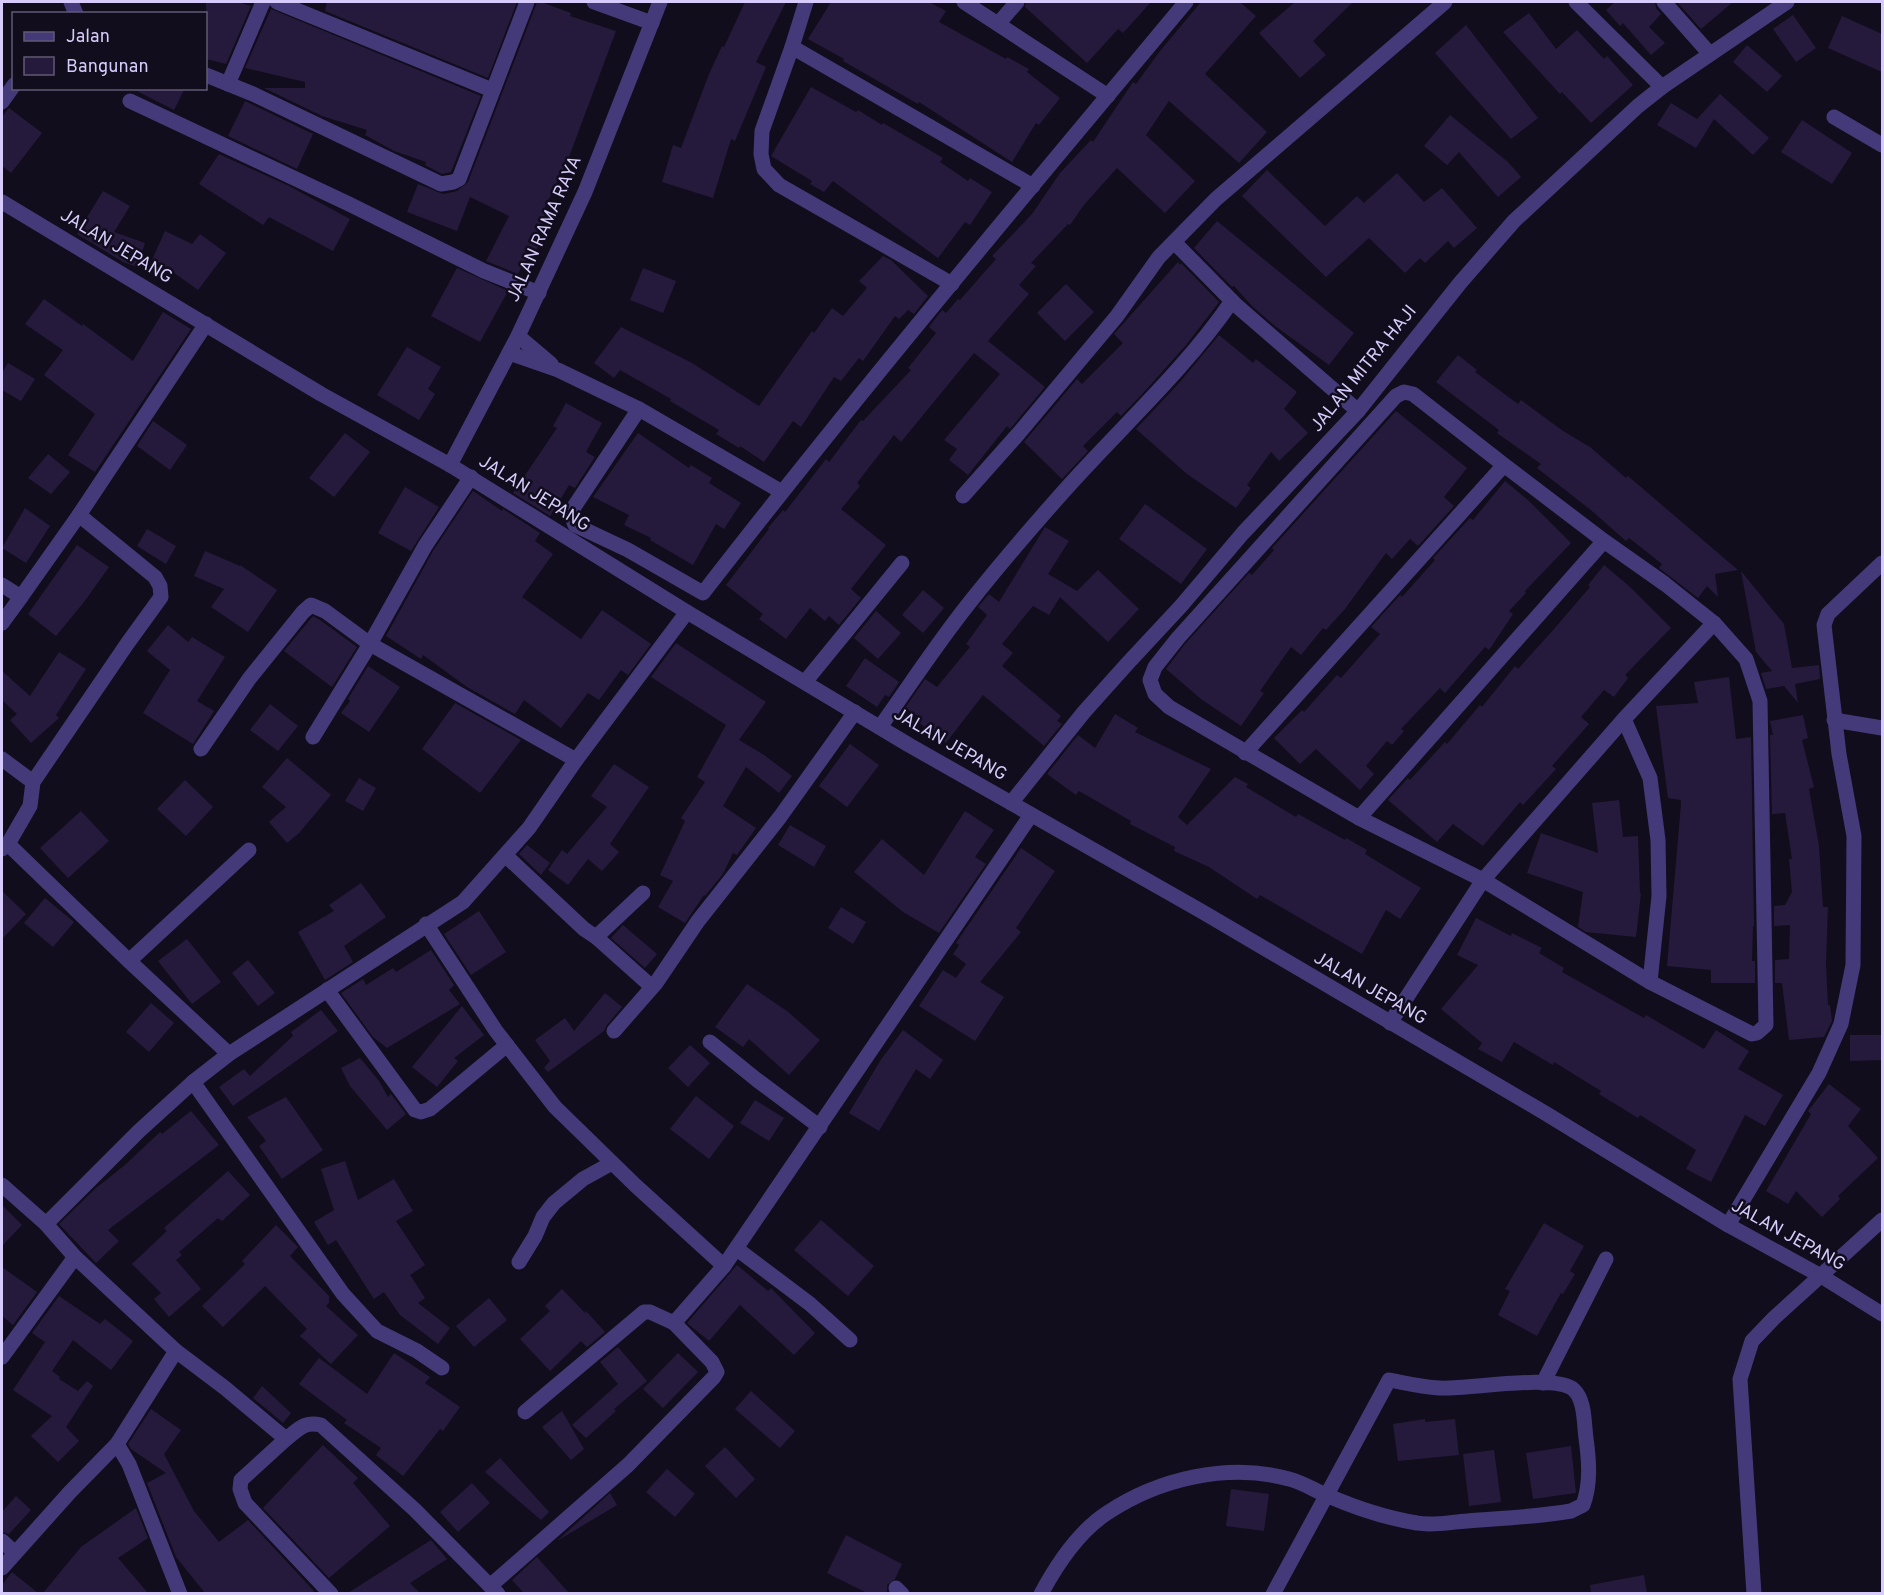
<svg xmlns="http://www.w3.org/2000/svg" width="1884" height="1595" font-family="Overpass,sans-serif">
	<rect width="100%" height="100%" fill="#110d1c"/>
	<!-- building -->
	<g fill="#251a3c">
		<polygon points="206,2 238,2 251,6 226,64 206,59"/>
		<polygon points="327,2 517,2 488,78 325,11"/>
		<polygon points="537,2 541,2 571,13 570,16 616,31 569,157 545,207 552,211 538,239 541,241 526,269 522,266 518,274 486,261 509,216 470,197 457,231 407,212 418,184 443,194 457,191 468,182"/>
		<polygon points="745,2 786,2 756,62 766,67 735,141 731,139 713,198 662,182 673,145 681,148 709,74 722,46 724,47"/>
		<polygon points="831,2 929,2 946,11 939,22 1006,59 1007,57 1029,69 1027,72 1060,98 1039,125 1036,123 1012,162 919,102 918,104 843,61 844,59 808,39"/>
		<polygon points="1026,2 1151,2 1123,33 1118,29 1087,63 1025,7"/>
		<polygon points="1201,2 1240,2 1256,16 1205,74 1267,132 1239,163 1169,101 1146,135 1195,181 1165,213 1117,168 1083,206 1070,225 1068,224 1031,263 1036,266 1019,285 1029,294 988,341 1045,387 1010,429 1007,426 968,475 949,460 957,449 944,440 1000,374 974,353 901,442 894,435 857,483 860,486 841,509 886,545 851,589 861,598 839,625 829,616 825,621 810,608 786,639 759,619 763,614 726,585 769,529 768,528 783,510 785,512 826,459 829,462 861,420 863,421 911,370 908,368 936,333 929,327 942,310 946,313 958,299 960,300 996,259 992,256 1032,214 1060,173 1091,140 1093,142 1133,82 1136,84 1160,51"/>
		<polygon points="1295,2 1353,2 1313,41 1326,55 1300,78 1259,33"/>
		<polygon points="1615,2 1655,2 1656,8 1661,14 1649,27 1665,43 1651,55 1623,23 1620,26 1606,10"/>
		<polygon points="1677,2 1733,2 1701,29"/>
		<polygon points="271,9 481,96 451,172 442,174 425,165 426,162 394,151 365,135 367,130 322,116 264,88 305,88 305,82 245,68"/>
		<polygon points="1529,13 1556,49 1577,30 1604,59 1607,56 1633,85 1591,123 1562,92 1560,94 1503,32"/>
		<polygon points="1793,15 1816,48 1796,62 1773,29"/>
		<polygon points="1842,16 1882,34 1882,72 1828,48"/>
		<polygon points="1466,25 1538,118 1511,139 1435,53"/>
		<polygon points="1747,45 1782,76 1767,92 1733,62"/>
		<polygon points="811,87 856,112 858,110 882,125 883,123 921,145 943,158 940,162 968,181 970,178 992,192 970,225 965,222 938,258 833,181 824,192 810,184 812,181 771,156"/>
		<polygon points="131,88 185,88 174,110"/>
		<polygon points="1720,94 1769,138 1753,155 1714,119 1696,148 1657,125 1671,103 1697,119"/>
		<polygon points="245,101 313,134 297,169 228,136"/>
		<polygon points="9,108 42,133 11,173 2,166 2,117"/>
		<polygon points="1450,115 1508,162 1521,177 1498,197 1459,152 1447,165 1424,146"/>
		<polygon points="1802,120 1852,153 1832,184 1781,152"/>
		<polygon points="219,154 289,186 350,219 333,251 269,217 263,225 199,184"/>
		<polygon points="1267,170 1325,226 1357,196 1364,203 1397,173 1424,202 1442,188 1477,228 1454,248 1448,241 1425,263 1420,258 1405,273 1369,238 1326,277 1242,196"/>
		<polygon points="103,191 130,206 114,232 145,243 137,267 123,262 77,234"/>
		<polygon points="1217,221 1354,333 1329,365 1275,326 1252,306 1234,286 1232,287 1194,248"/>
		<polygon points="165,231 192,244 200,234 226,253 198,290 163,265 152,260"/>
		<polygon points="883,256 891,260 928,296 914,314 908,310 899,319 895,316 863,361 859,358 841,381 834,377 801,427 793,421 764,462 740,446 739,448 716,434 719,430 670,401 671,399 620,370 614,378 594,363 621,327 692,363 759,406 812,331 814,333 832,308 843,316 867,288 859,281"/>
		<polygon points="1178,262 1180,265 1181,263 1219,302 1186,345 1144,392 1121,416 1117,412 1083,446 1088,451 1062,479 1024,442 1077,379 1082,384 1123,343 1114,334"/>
		<polygon points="457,268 508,291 480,342 431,316"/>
		<polygon points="643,268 676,281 663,313 630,300"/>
		<polygon points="1066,284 1094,312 1065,341 1037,313"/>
		<polygon points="44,299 82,326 83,324 133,361 163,312 191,329 95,472 68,455 95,414 44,375 63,350 25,324"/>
		<polygon points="1219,335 1253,363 1256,359 1297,392 1284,409 1308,433 1279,461 1271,452 1247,485 1251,488 1236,508 1187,474 1136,429 1180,382"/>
		<polygon points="407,347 441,367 428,389 435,394 419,420 377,395"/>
		<polygon points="1458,355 1477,370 1475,372 1518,404 1521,400 1563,431 1590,447 1626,478 1628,476 1738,570 1715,574 1718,597 1707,586 1698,598 1659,568 1662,564 1629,538 1626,541 1592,511 1537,468 1541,464 1497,433 1499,430 1436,382"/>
		<polygon points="8,363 35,379 21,401 2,390 2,373"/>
		<polygon points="566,403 602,423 586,452 595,457 575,488 569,485 550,516 513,493 557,428 553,426"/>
		<polygon points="1396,411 1467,468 1444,497 1454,506 1418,546 1410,539 1392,559 1386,553 1345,609 1326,630 1323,628 1301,655 1291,647 1260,691 1264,693 1241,726 1201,699 1166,669 1185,644 1249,573 1252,575 1274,550 1272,548"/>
		<polygon points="153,421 187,445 170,470 137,446"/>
		<polygon points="345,433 370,452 334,497 309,478"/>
		<polygon points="638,433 689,468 691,465 712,478 709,483 741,503 724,529 716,524 693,565 650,540 651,538 624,525 629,515 593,497"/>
		<polygon points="48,454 70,472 51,494 28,478"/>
		<polygon points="1505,481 1529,501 1571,543 1525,591 1526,593 1509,611 1513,614 1489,650 1485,647 1445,693 1440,688 1401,729 1404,731 1392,745 1387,741 1366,766 1374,774 1360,790 1316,749 1300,764 1274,738 1302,710 1304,712 1337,675 1341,678 1380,634 1371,627 1400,595 1402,597 1435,560 1433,558 1470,518 1473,520"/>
		<polygon points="405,487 439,507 411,551 378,533"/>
		<polygon points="473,491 502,511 503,509 540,533 535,541 553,554 522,597 581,639 602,610 651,644 628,675 621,670 599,700 588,693 561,728 524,700 515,714 467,687 423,655 421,659 386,636 433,551"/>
		<polygon points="1145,504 1207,549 1181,584 1119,539"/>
		<polygon points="25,508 50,526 26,563 2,548"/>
		<polygon points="1045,527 1069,541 1048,574 1077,591 1098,570 1139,609 1108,642 1060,597 1049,615 1033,606 1002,644 1013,653 1002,666 1061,716 1057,721 1062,724 1044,746 983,695 946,743 918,722 921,718 905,708 925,679 937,687 970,647 966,644 987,615 978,607 989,594 999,602"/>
		<polygon points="147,529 176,546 166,564 137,546"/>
		<polygon points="77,545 109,567 84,602 56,636 28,614"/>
		<polygon points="205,551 240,566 240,565 277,590 248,632 211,607 224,589 194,576"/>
		<polygon points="1604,565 1629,586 1671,628 1625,675 1628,678 1614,697 1604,690 1581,717 1589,724 1552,766 1556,769 1523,805 1520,802 1483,846 1453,824 1437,842 1388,800 1408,778 1410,780 1445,742 1447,744 1480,705 1482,707 1515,666 1518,669 1554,629 1590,587 1588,585"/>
		<polygon points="1741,571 1784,624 1792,668 1819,665 1820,679 1795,684 1798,703 1784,686 1766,689 1761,673 1772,671 1756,652"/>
		<polygon points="923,590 944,608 923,633 902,615"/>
		<polygon points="876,611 901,633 878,659 854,638"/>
		<polygon points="313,616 320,620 357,647 332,687 284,651"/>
		<polygon points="168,625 188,642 192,637 225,657 197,701 214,711 193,744 143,713 170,670 147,651"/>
		<polygon points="676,643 766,702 739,740 764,755 792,776 779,793 746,767 723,806 756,828 737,855 733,853 723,874 705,896 704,895 685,923 658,907 673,881 660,875 685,821 681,818 705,782 697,777 726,725 651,677"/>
		<polygon points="59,652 86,669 56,715 59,718 31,743 10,720 17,714 2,700 2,671 30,696"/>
		<polygon points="865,658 899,682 889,697 885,695 877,707 846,686"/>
		<polygon points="368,666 400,687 369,732 341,713 350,701 348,699"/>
		<polygon points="1729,677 1736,739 1751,737 1754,926 1753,926 1752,961 1755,961 1755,983 1711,983 1711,970 1667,966 1681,804 1681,800 1668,798 1656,706 1698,703 1694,682"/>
		<polygon points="455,703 521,740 480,793 422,749"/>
		<polygon points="270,704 298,726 278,751 250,730"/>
		<polygon points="1115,714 1138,728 1135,732 1211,769 1178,817 1187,825 1235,777 1248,784 1246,787 1296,817 1298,814 1345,840 1346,838 1367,850 1365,854 1421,888 1400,919 1386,910 1362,954 1260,895 1257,899 1209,867 1174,851 1175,847 1130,824 1131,821 1079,791 1076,795 1047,774 1078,735 1095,748"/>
		<polygon points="1803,715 1808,738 1802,740 1814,787 1809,789 1819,846 1823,907 1828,907 1826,964 1828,1005 1830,1005 1832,1021 1824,1037 1789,1040 1782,983 1775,983 1775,960 1789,959 1790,925 1774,926 1774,906 1785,905 1792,892 1789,859 1792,859 1785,813 1772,814 1770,735 1773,735 1770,721"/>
		<polygon points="850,744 879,765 847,807 819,786"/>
		<polygon points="287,758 331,795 299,833 287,843 269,822 286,807 262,787"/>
		<polygon points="614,764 649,787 610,844 619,852 602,871 588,859 568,885 548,870 562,850 567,854 607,807 591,796"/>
		<polygon points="359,778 376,788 363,811 345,801"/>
		<polygon points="185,780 213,807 186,836 157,809"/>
		<polygon points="1619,800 1623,837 1638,836 1640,893 1641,893 1636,937 1586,932 1578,927 1583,892 1527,873 1541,833 1598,853 1592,803"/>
		<polygon points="81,811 109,841 68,878 40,848"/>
		<polygon points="965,811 994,830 975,857 986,864 939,933 903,912 854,872 882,839 924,875"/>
		<polygon points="790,825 826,846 814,867 778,845"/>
		<polygon points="527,845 550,863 541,875 519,854"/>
		<polygon points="1021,848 1055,871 1016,928 1021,932 980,982 1004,997 975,1041 919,1006 943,970 956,978 966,964 953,954 959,945 956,943"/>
		<polygon points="361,883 386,917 344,946 353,962 325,980 298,932 334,911 329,905"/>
		<polygon points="2,891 26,914 2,939"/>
		<polygon points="45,898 74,922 53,947 24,923"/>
		<polygon points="841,907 866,922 853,944 828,928"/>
		<polygon points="479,911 506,952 471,975 444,934"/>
		<polygon points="1476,918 1511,936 1512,933 1542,948 1539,953 1564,968 1562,972 1644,1018 1646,1015 1704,1049 1716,1030 1749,1051 1738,1069 1783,1095 1765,1126 1745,1115 1711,1182 1686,1169 1696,1150 1640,1115 1638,1118 1599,1094 1601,1091 1554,1062 1553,1065 1514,1042 1502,1062 1478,1049 1482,1043 1441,1009 1478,965 1457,955"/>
		<polygon points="623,925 657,954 645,968 611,938"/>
		<polygon points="187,939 221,982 192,1004 158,961"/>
		<polygon points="431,950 454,985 449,990 460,1004 387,1048 373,1037 341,993 363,979 366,985 393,968 396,972"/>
		<polygon points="248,960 275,993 258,1006 232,973"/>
		<polygon points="747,984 787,1011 820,1040 789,1075 749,1039 743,1047 715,1027"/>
		<polygon points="605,993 622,1007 607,1025 604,1031 548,1072 544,1068 550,1061 535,1040 565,1018 574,1031"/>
		<polygon points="151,1003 174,1023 149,1052 126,1032"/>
		<polygon points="462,1006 484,1035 454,1058 458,1061 437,1087 412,1067"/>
		<polygon points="321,1010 338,1031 233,1106 219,1087 244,1069 250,1076 293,1036 291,1032"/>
		<polygon points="903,1030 943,1060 930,1079 916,1069 879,1131 849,1113 880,1061"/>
		<polygon points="1850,1035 1882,1035 1882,1060 1850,1061"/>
		<polygon points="690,1045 710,1063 688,1087 668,1068"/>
		<polygon points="360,1058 379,1081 388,1097 391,1094 406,1114 387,1130 350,1086 341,1068"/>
		<polygon points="1829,1084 1861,1109 1848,1126 1878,1158 1838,1196 1840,1199 1822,1217 1796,1191 1788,1204 1766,1191 1811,1114 1808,1111"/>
		<polygon points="696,1096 734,1126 709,1159 670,1129"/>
		<polygon points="286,1097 323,1150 282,1179 259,1146 266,1141 247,1117"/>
		<polygon points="755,1100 784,1118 769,1141 740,1123"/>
		<polygon points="191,1111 219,1145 108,1230 119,1241 96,1263 59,1224 96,1188 125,1165 160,1132 162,1134"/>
		<polygon points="345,1161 358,1200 394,1179 413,1211 396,1221 425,1265 410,1275 425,1298 418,1303 450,1328 438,1344 400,1315 384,1292 374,1299 336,1240 328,1245 314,1222 334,1210 321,1169"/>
		<polygon points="228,1171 250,1195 222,1221 218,1218 179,1252 182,1255 176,1260 201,1289 169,1317 154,1299 161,1293 132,1264 167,1231 164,1228"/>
		<polygon points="2,1205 22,1225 2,1246"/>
		<polygon points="821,1220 874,1266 848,1296 794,1250"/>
		<polygon points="1544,1223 1584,1246 1570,1271 1575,1274 1563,1294 1561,1293 1537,1336 1498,1315 1510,1291 1505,1289"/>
		<polygon points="276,1225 298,1247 290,1256 329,1296 329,1303 326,1306 358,1335 331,1364 300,1336 307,1329 265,1286 223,1327 202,1306 245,1264 242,1261"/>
		<polygon points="737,1265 768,1291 771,1288 815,1333 794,1355 740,1305 709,1341 687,1323"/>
		<polygon points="2,1267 37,1292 13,1325 2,1316"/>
		<polygon points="562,1289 585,1313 586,1311 605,1332 587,1347 581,1341 550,1371 520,1339 550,1311 545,1306"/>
		<polygon points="59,1296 100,1324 105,1319 133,1341 111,1370 73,1340 52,1371 60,1377 59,1379 78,1391 87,1381 93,1386 66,1427 79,1441 58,1462 31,1436 52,1416 13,1390 45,1342 32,1333"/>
		<polygon points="489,1298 507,1320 474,1347 456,1326"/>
		<polygon points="618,1347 647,1381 614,1409 616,1411 586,1438 572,1425 618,1384 600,1362"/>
		<polygon points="394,1353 430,1377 425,1383 460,1407 443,1431 440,1429 403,1476 376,1455 381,1448 344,1423 347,1420 299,1384 319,1358 367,1394"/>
		<polygon points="678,1353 698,1372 663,1408 643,1389"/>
		<polygon points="262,1386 291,1413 283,1423 253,1398"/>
		<polygon points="751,1391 795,1431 780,1448 735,1409"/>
		<polygon points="151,1409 181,1430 164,1454 194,1511 219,1542 248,1520 314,1591 311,1593 205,1593 176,1557 147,1483 166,1473 131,1449 128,1444"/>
		<polygon points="562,1411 584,1449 571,1460 542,1427"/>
		<polygon points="1425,1419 1425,1422 1455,1419 1459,1455 1398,1461 1393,1424"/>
		<polygon points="323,1445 358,1478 353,1483 390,1526 329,1578 263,1508"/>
		<polygon points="1571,1446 1576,1493 1533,1499 1526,1453"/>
		<polygon points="725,1447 755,1479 736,1498 705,1466"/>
		<polygon points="1494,1450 1501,1502 1469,1506 1463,1454"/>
		<polygon points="500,1458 549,1512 541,1520 485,1472"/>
		<polygon points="667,1469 695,1494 675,1517 646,1492"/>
		<polygon points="472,1483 490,1503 458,1532 440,1512"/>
		<polygon points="1231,1489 1269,1494 1264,1531 1226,1526"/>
		<polygon points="610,1493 617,1505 557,1541"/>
		<polygon points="16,1496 31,1510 9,1534 2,1532 2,1512"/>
		<polygon points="136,1508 148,1538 118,1558 148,1593 43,1593 81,1547"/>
		<polygon points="846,1535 902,1564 895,1579 887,1585 887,1593 867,1593 827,1573"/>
		<polygon points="431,1540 447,1559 410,1583 420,1593 348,1593"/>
		<polygon points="537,1557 544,1565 569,1593 524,1593 512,1580"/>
		<polygon points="12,1572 38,1593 2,1593 2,1585"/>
		<polygon points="1644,1575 1647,1593 1591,1593 1590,1585"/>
	</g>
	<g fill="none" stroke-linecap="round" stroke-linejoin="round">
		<!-- minor -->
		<g stroke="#443a79" stroke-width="15">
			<polyline points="71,2 76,14"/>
			<polyline points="277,2 492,90"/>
			<polyline points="594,2 652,23"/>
			<polyline points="806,2 792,47 762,131 761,154 764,169 779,185 952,284"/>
			<polyline points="964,2 1108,96"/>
			<polyline points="1576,2 1662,87"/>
			<polyline points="1664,2 1710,54"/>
			<polyline points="998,24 1017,2"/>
			<polyline points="792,47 1033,186"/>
			<polyline points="206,75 253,94 441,184 453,182 459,179 527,2"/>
			<polyline points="228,84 263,2"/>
			<polyline points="130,101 349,204 484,271 539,293"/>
			<polyline points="2,102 14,85"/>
			<polyline points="1834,117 1882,145"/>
			<polyline points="1174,242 1237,306 1358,411"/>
			<polyline points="518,336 551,364"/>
			<polyline points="509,353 558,370 639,409 782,492"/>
			<polygon points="1404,392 1413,394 1504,465 1604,541 1665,584 1714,623 1746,659 1760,701 1766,1025 1757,1033 1752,1034 1650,982 1483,880 1359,818 1169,707 1155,694 1150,680 1155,667 1178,638 1396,396"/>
			<path d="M639 409 574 507 572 517 575 525 628 550 703 593C859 392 1023 197 1186 2"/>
			<polyline points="450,465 518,336 585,192 660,2"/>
			<polyline points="963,496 1019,433 1117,316 1159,257 1216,199 1445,2"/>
			<polyline points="2,585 21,597 79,515 206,324"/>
			<polyline points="2,623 21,597"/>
			<polyline points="805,682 902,563"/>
			<polyline points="1624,719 1650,778 1658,840 1659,896 1650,982"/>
			<polyline points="1834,720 1882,728"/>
			<path d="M880 727C910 685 938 642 970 602 1000 564 1032 527 1064 491 1120 428 1184 371 1232 301"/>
			<polyline points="313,737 370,644 425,546 471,477"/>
			<polyline points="201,749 249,679 303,612 311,605 325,611 370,644 576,760"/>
			<polyline points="1245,753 1504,465"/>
			<polyline points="2,759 33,782"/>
			<polyline points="1011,803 1084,712 1127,664 1181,606 1243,533 1358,411 1460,283 1514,221 1638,106 1662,87 1787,2"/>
			<polyline points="1359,818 1604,541"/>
			<polyline points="8,844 129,961 229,1054"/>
			<polyline points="2,849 8,844 30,806 33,782 127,644 161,597 160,586 155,577 79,515"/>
			<polyline points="505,855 584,929 596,937 643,893"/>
			<polyline points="426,924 496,1031 555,1107 635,1185 724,1266"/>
			<polyline points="596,937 652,987"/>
			<polyline points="129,961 249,850"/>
			<polyline points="327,990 415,1110 421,1112 430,1109 507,1045"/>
			<polyline points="1390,1023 1483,880 1624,719 1714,623"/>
			<polyline points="614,1031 656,983 698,921 780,817 855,712"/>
			<polyline points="710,1042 757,1080 820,1127"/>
			<polyline points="193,1082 343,1294 377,1331 417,1351 442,1368"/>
			<polyline points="2,1185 46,1224 139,1131 193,1082 229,1054 463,902 529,828 576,760 687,612"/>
			<path d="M46 1224 75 1257 176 1351 225 1388 286 1439C299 1429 304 1421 321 1425L415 1510 498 1594"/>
			<polyline points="1728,1225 1819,1073 1841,1024 1853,965 1854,836 1839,754 1824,625 1828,614 1882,563"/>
			<polyline points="737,1249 810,1304 850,1340"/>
			<polyline points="519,1262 535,1236 543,1217 554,1203 583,1179 612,1163"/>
			<polyline points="1821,1276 1882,1314"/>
			<polyline points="2,1357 75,1257"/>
			<polyline points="1543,1383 1606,1259"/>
			<polyline points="525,1412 644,1312 650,1312 674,1323 724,1266 1031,815"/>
			<polyline points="286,1439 241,1480 240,1489 245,1503 331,1594"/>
			<polyline points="117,1444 129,1464 180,1594"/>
			<polyline points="2,1541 15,1553"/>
			<polyline points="2,1568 70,1492 117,1444 176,1351"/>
			<polyline points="490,1586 628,1465 714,1377 717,1372 712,1362 674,1323"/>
			<polyline points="896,1588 902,1594"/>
			<path d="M1041 1594C1057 1564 1078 1532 1107 1513 1158 1479 1228 1462 1289 1479 1302 1482 1314 1490 1326 1495 1356 1508 1385 1518 1417 1523 1433 1526 1451 1522 1467 1521 1502 1518 1537 1517 1571 1511L1583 1505C1591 1484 1589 1460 1586 1438 1584 1424 1585 1400 1574 1390 1556 1373 1466 1390 1439 1388 1422 1387 1405 1383 1389 1380L1273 1594"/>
		</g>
		<!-- tertiary -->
		<g stroke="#443a79" stroke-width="15">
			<polyline points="2,202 321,394 450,465 687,612 909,745 1201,911 1545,1113 1728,1225 1821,1276"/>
			<polyline points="1754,1594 1740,1379 1752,1341 1774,1318 1882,1220"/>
		</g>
	</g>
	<g text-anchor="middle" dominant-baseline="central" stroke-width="5" stroke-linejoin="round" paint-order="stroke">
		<!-- street labels -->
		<g font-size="18" fill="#d7cbfc" stroke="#110d1c">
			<text transform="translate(545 229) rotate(-66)">JALAN RAMA RAYA</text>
			<text transform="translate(116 247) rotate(31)">JALAN JEPANG</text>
			<text transform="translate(1364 369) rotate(-51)">JALAN MITRA HAJI</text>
			<text transform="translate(534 494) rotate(32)">JALAN JEPANG</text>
			<text transform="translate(950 745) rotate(30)">JALAN JEPANG</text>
			<text transform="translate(1370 989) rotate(30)">JALAN JEPANG</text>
			<text transform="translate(1788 1236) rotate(29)">JALAN JEPANG</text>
		</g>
	</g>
	<!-- border -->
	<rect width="1884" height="1595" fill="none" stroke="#d7cbfc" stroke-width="6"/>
	<!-- legend -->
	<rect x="12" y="12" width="195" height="78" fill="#110d1c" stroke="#605976" stroke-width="1.5"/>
	<rect x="24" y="32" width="30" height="9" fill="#443a79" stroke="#605976" stroke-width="1.5"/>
	<text x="66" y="42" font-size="18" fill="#d7cbfc">Jalan</text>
	<rect x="24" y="57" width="30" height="18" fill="#251a3c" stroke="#605976" stroke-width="1.5"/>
	<text x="66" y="72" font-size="18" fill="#d7cbfc">Bangunan</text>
</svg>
